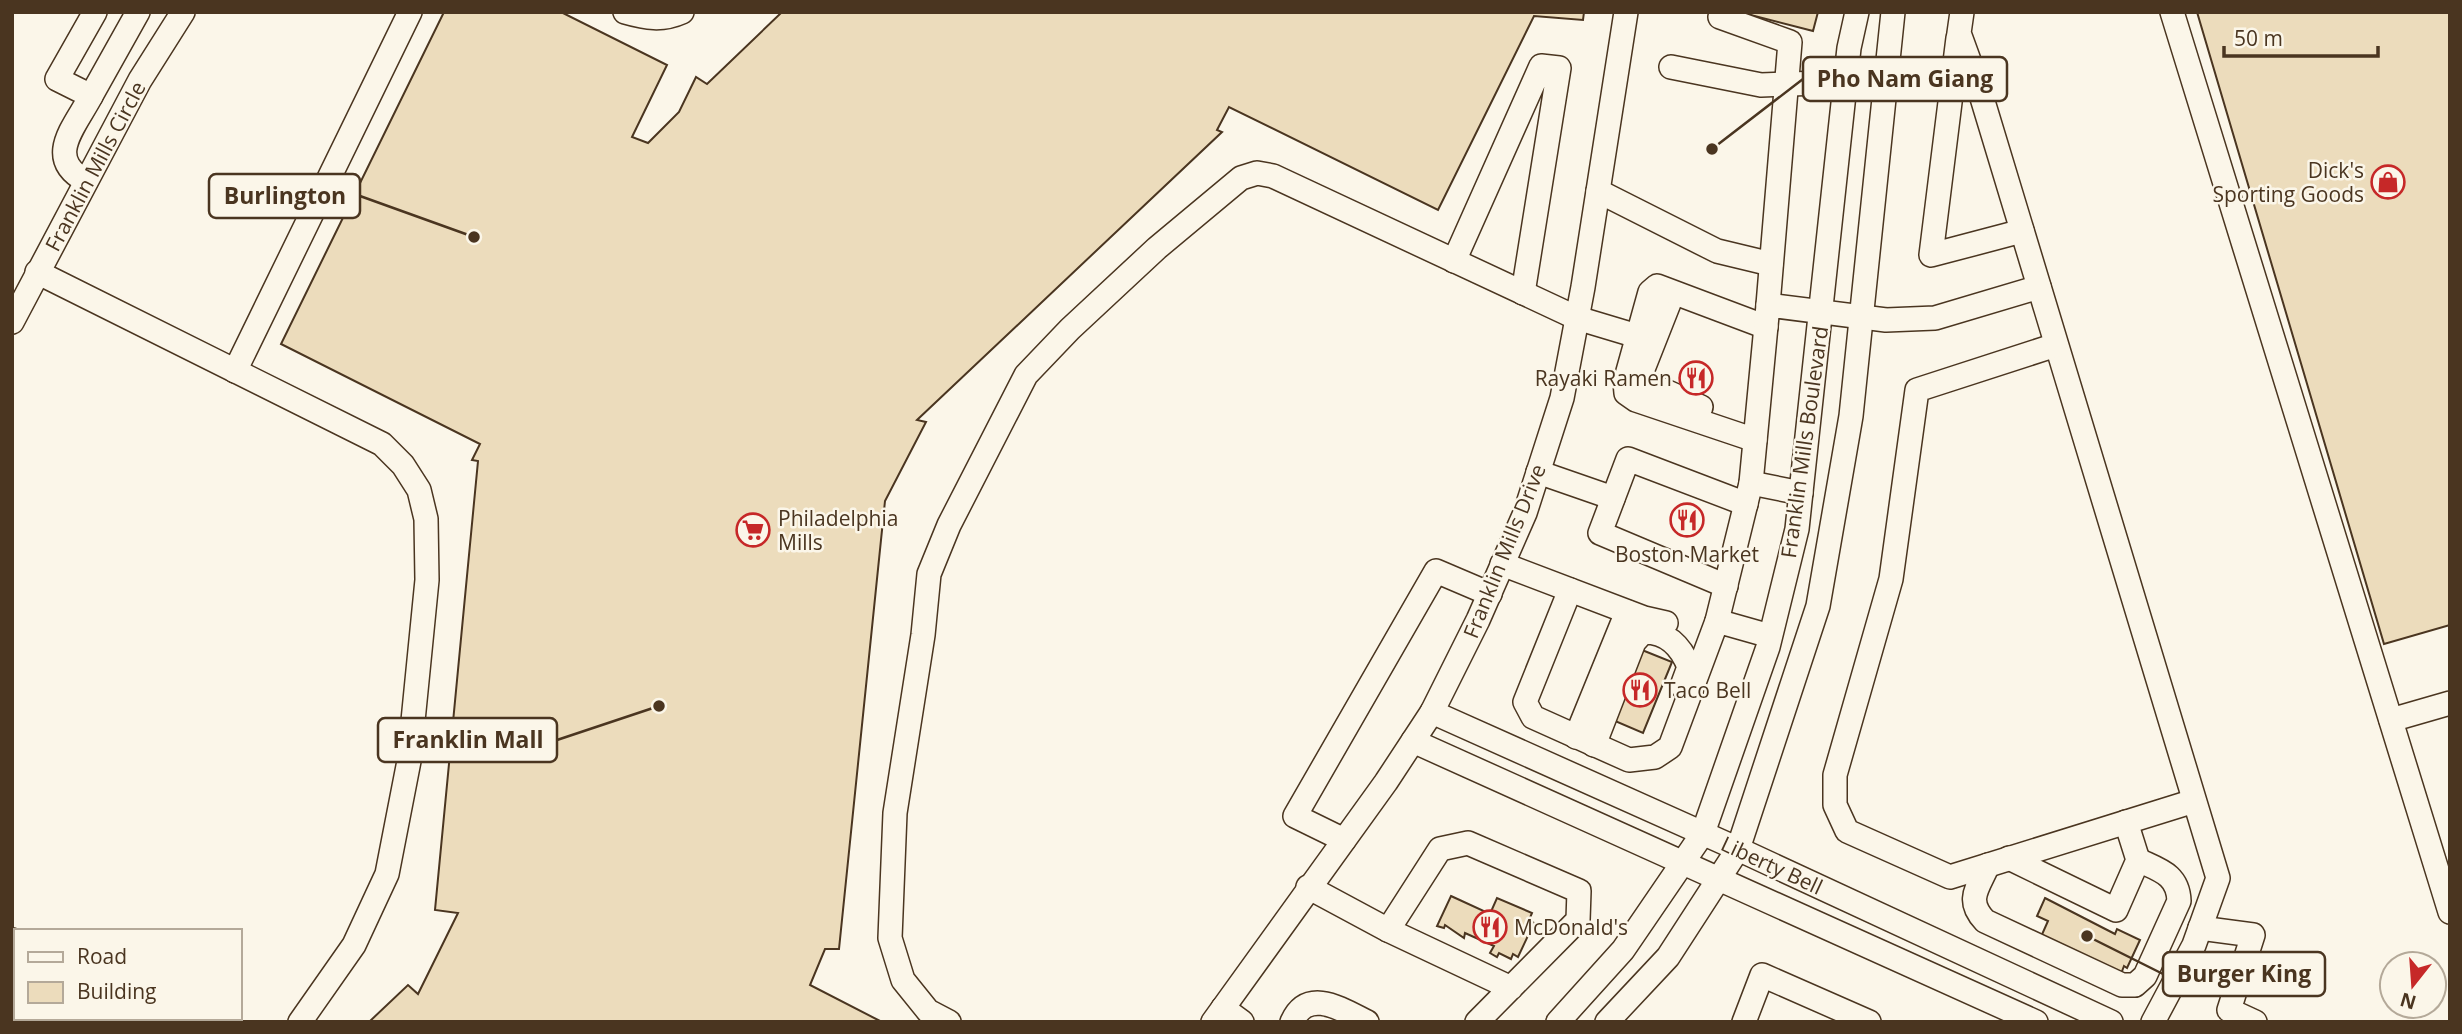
<svg xmlns="http://www.w3.org/2000/svg" width="2462" height="1034" font-family="'Open Sans',sans-serif">
	<rect width="100%" height="100%" fill="#fbf6e9"/>
	<!-- building -->
	<g fill="#ecdcbc" stroke="#4a3520" stroke-width="2">
		<polygon points="444,12 561,12 667,65 632,137 648,143 679,112 696,77 707,84 782,12 1584,12 1583,20 1534,16 1438,210 1229,107 1217,130 1222,132 917,420 926,422 885,501 839,949 825,949 810,985 882,1022 369,1022 408,985 418,994 458,913 435,910 478,461 472,460 480,444 281,344"/>
		<polygon points="1739,12 1818,12 1813,31"/>
		<polygon points="2197,12 2450,12 2450,625 2384,644"/>
		<polygon points="1637,648 1672,662 1643,733 1608,718"/>
		<polygon points="1451,896 1490,914 1497,898 1532,913 1529,920 1534,923 1518,957 1513,954 1511,959 1499,953 1497,957 1490,953 1494,946 1465,933 1464,938 1445,925 1444,928 1437,926"/>
		<polygon points="2045,898 2115,934 2117,929 2140,940 2127,968 2124,966 2121,974 2040,939 2048,921 2037,916"/>
	</g>
	<g fill="none" stroke-linecap="round" stroke-linejoin="round">
		<defs>
			<g id="minor">
				<path d="M625 12C646 18 662 21 682 12"/>
				<polyline points="1962,12 1959,33 1979,88 2218,878 2194,945 2153,1022"/>
				<polyline points="2172,12 2450,912"/>
				<polyline points="1720,17 1790,42 1768,305"/>
				<polyline points="1958,38 1931,255 2022,231"/>
				<polyline points="1671,67 1761,85 1846,82"/>
				<polyline points="91,96 138,12"/>
				<path d="M86 181C44 158 74 128 91 96L57 79 95 12"/>
				<polyline points="1598,191 1717,251 1771,264"/>
				<polyline points="1454,261 1541,66 1559,68 1523,293"/>
				<polyline points="37,272 382,444 403,465 419,490 426,519 427,580 409,761 387,874 354,945 300,1022"/>
				<polyline points="1673,293 1643,369 1643,381 1701,407"/>
				<polyline points="12,322 140,80 183,12"/>
				<polyline points="2056,345 1917,390 1891,579 1835,775 1835,805 1847,831 1950,877 2194,801"/>
				<polyline points="235,371 410,12"/>
				<polyline points="1755,440 1636,400 1626,393 1625,382 1650,292 1657,286 1766,327"/>
				<polyline points="1538,472 1613,498"/>
				<polyline points="1751,483 1801,493"/>
				<polyline points="1502,564 1644,618 1666,623"/>
				<polyline points="1726,586 1600,533 1628,459 1746,504"/>
				<polyline points="1570,590 1525,702 1533,717 1629,760 1655,757 1670,747 1717,621 1770,636"/>
				<polyline points="1717,621 1751,483 1768,305 1886,320 1935,318 2039,287"/>
				<polyline points="1432,712 1738,849 2111,1022"/>
				<polyline points="2391,720 2450,703"/>
				<polyline points="1576,737 1627,612"/>
				<polyline points="1413,741 2036,1022"/>
				<path d="M1594 745 1634 642 1643 632C1666 631 1681 646 1689 667L1682 686"/>
				<polyline points="1344,840 1295,816 1436,571 1490,594"/>
				<polyline points="2009,858 2116,910 2138,860 2126,822"/>
				<path d="M1988 865C1978 888 1965 900 1985 921L2122 985H2135L2145 976 2179 901C2178 874 2159 870 2138 860"/>
				<polyline points="1308,887 1388,930"/>
				<polyline points="2200,928 2253,935 2229,1010 2255,1022"/>
				<polyline points="12,940 16,942"/>
				<polyline points="1223,1008 1242,1022"/>
				<polyline points="171,1018 178,1022"/>
				<polyline points="949,1022 928,1011 903,980 890,938 895,813 923,635 929,574 949,525 1026,375 1070,329 1157,248 1241,178 1257,173 1273,176 1577,318 1637,336"/>
				<polyline points="1213,1022 1386,782 1432,712 1478,620 1525,513 1562,398 1583,287 1626,12"/>
				<path d="M1292 1022C1308 987 1341 1009 1367 1022"/>
				<polyline points="1477,1022 1578,920 1579,891 1468,843 1440,849 1388,930 1511,988"/>
				<polyline points="1558,1022 1623,950 1703,833 1768,647 1797,529 1849,48 1857,12"/>
				<polyline points="1607,1022 1668,957 1738,849 1818,606 1851,416 1893,12"/>
				<polyline points="1744,1022 1762,975 1869,1022"/>
			</g>
		</defs>
		<!-- minor casing -->
		<use href="#minor" stroke="#4a3520" stroke-width="26"/>
		<!-- minor -->
		<use href="#minor" stroke="#fbf6e9" stroke-width="23"/>
	</g>
	<!-- icons -->
	<defs>
		<symbol id="shop-ring" viewBox="-11 -11 22 22"><circle r="9.5" fill="#fbf6e9" stroke="#c62828" stroke-width="1.5"/><path d="M-5-2.5h2.3a2.7 3.5 0 0 1 5.4 0H5L5.5 6h-11ZM-1.5-2.5h3a1.5 2.3 0 0 0-3 0Z" fill="#c62828"/></symbol>
		<symbol id="restaurant-ring" viewBox="-11 -11 22 22"><circle r="9.5" fill="#fbf6e9" stroke="#c62828" stroke-width="1.5"/><path d="M-5-6h1v4h1v-4h1v4h1v-4h1v5L-1.5 .5V6h-2V.5L-5-1ZM5-6V6H3V1.5H1.5Q1.5-4 5-6Z" fill="#c62828"/></symbol>
		<symbol id="supermarket-ring" viewBox="-11 -11 22 22"><circle r="9.5" fill="#fbf6e9" stroke="#c62828" stroke-width="1.5"/><path d="M-6-5.5h2.5l.6 2H6L4.5 2H-2.5L-4.4-4H-6ZM-1.5 3.2a1.3 1.3 0 1 0 .1 0ZM3 3.2a1.3 1.3 0 1 0 .1 0Z" fill="#c62828"/></symbol>
	</defs>
	<g fill-rule="evenodd">
		<use href="#shop-ring" x="2369" y="163" width="38" height="38"/>
		<use href="#restaurant-ring" x="1677" y="359" width="38" height="38"/>
		<use href="#restaurant-ring" x="1668" y="501" width="38" height="38"/>
		<use href="#supermarket-ring" x="734" y="511" width="38" height="38"/>
		<use href="#restaurant-ring" x="1621" y="671" width="38" height="38"/>
		<use href="#restaurant-ring" x="1471" y="908" width="38" height="38"/>
	</g>
	<g text-anchor="middle" dominant-baseline="central" stroke-width="5" stroke-linejoin="round" paint-order="stroke">
		<!-- street labels -->
		<g font-size="21" fill="#4a3520" stroke="#fbf6e9">
			<text transform="translate(95 166) rotate(-62)">Franklin Mills Circle</text>
			<text transform="translate(1804 442) rotate(-82)">Franklin Mills Boulevard</text>
			<text transform="translate(1504 551) rotate(-68)">Franklin Mills Drive</text>
			<text transform="translate(1772 865) rotate(25)">Liberty Bell</text>
		</g>
		<!-- poi labels -->
		<g font-size="21" fill="#4a3520" stroke="#fbf6e9" text-anchor="start">
			<text x="2364" y="170" text-anchor="end">Dick's<tspan x="2364" dy="24">Sporting Goods</tspan></text>
			<text x="1672" y="378" text-anchor="end">Rayaki Ramen</text>
			<text x="778" y="518">Philadelphia<tspan x="778" dy="24">Mills</tspan></text>
			<text x="1687" y="554" text-anchor="middle">Boston Market</text>
			<text x="1664" y="690">Taco Bell</text>
			<text x="1514" y="927">McDonald's</text>
		</g>
	</g>
	<!-- callouts -->
	<path fill="none" stroke="#4a3520" stroke-width="2.5" d="M1712 149L1803 79M474 237L360 196M659 706L557 740M2087 936L2163 974"/>
	<g fill="#4a3520" stroke="#fbf6e9" stroke-width="2.5">
		<circle cx="1712" cy="149" r="7"/>
		<circle cx="474" cy="237" r="7"/>
		<circle cx="659" cy="706" r="7"/>
		<circle cx="2087" cy="936" r="7"/>
	</g>
	<g fill="#fbf6e9" stroke="#4a3520" stroke-width="2.5">
		<rect x="1803" y="57" width="204" height="44" rx="7"/>
		<rect x="209" y="174" width="151" height="44" rx="7"/>
		<rect x="378" y="718" width="179" height="44" rx="7"/>
		<rect x="2163" y="952" width="162" height="44" rx="7"/>
	</g>
	<g font-size="23" text-anchor="middle" font-weight="bold" fill="#4a3520">
		<text x="1905" y="87">Pho Nam Giang</text>
		<text x="285" y="204">Burlington</text>
		<text x="468" y="748">Franklin Mall</text>
		<text x="2244" y="982">Burger King</text>
	</g>
	<!-- border -->
	<rect width="2462" height="1034" fill="none" stroke="#4a3520" stroke-width="28"/>
	<!-- legend -->
	<rect x="14" y="929" width="228" height="91" fill="#fbf6e9" stroke="#b4a999" stroke-width="2"/>
	<rect x="28" y="952" width="35" height="10" fill="#fbf6e9" stroke="#b4a999" stroke-width="2"/>
	<text x="77" y="964" font-size="21" fill="#4a3520">Road</text>
	<rect x="28" y="982" width="35" height="21" fill="#ecdcbc" stroke="#b4a999" stroke-width="2"/>
	<text x="77" y="999" font-size="21" fill="#4a3520">Building</text>
	<!-- north arrow -->
	<g transform="translate(2413 985) rotate(197)"><circle r="33" fill="#fbf6e9" stroke="#b4a999" stroke-width="2"/>
	<path d="M0-5L12 26L0 18L-12 26Z" fill="#c62828"/>
	<text y="-10" font-size="19" font-weight="bold" text-anchor="middle" fill="#4a3520">N</text>
	</g>
	<!-- scale -->
	<path d="M2224 46v10h154v-10" fill="none" stroke="#4a3520" stroke-width="3.5"/>
	<text x="2234" y="46" font-size="21" fill="#4a3520" stroke="#fbf6e9" stroke-width="5" paint-order="stroke">50 m</text>
</svg>
